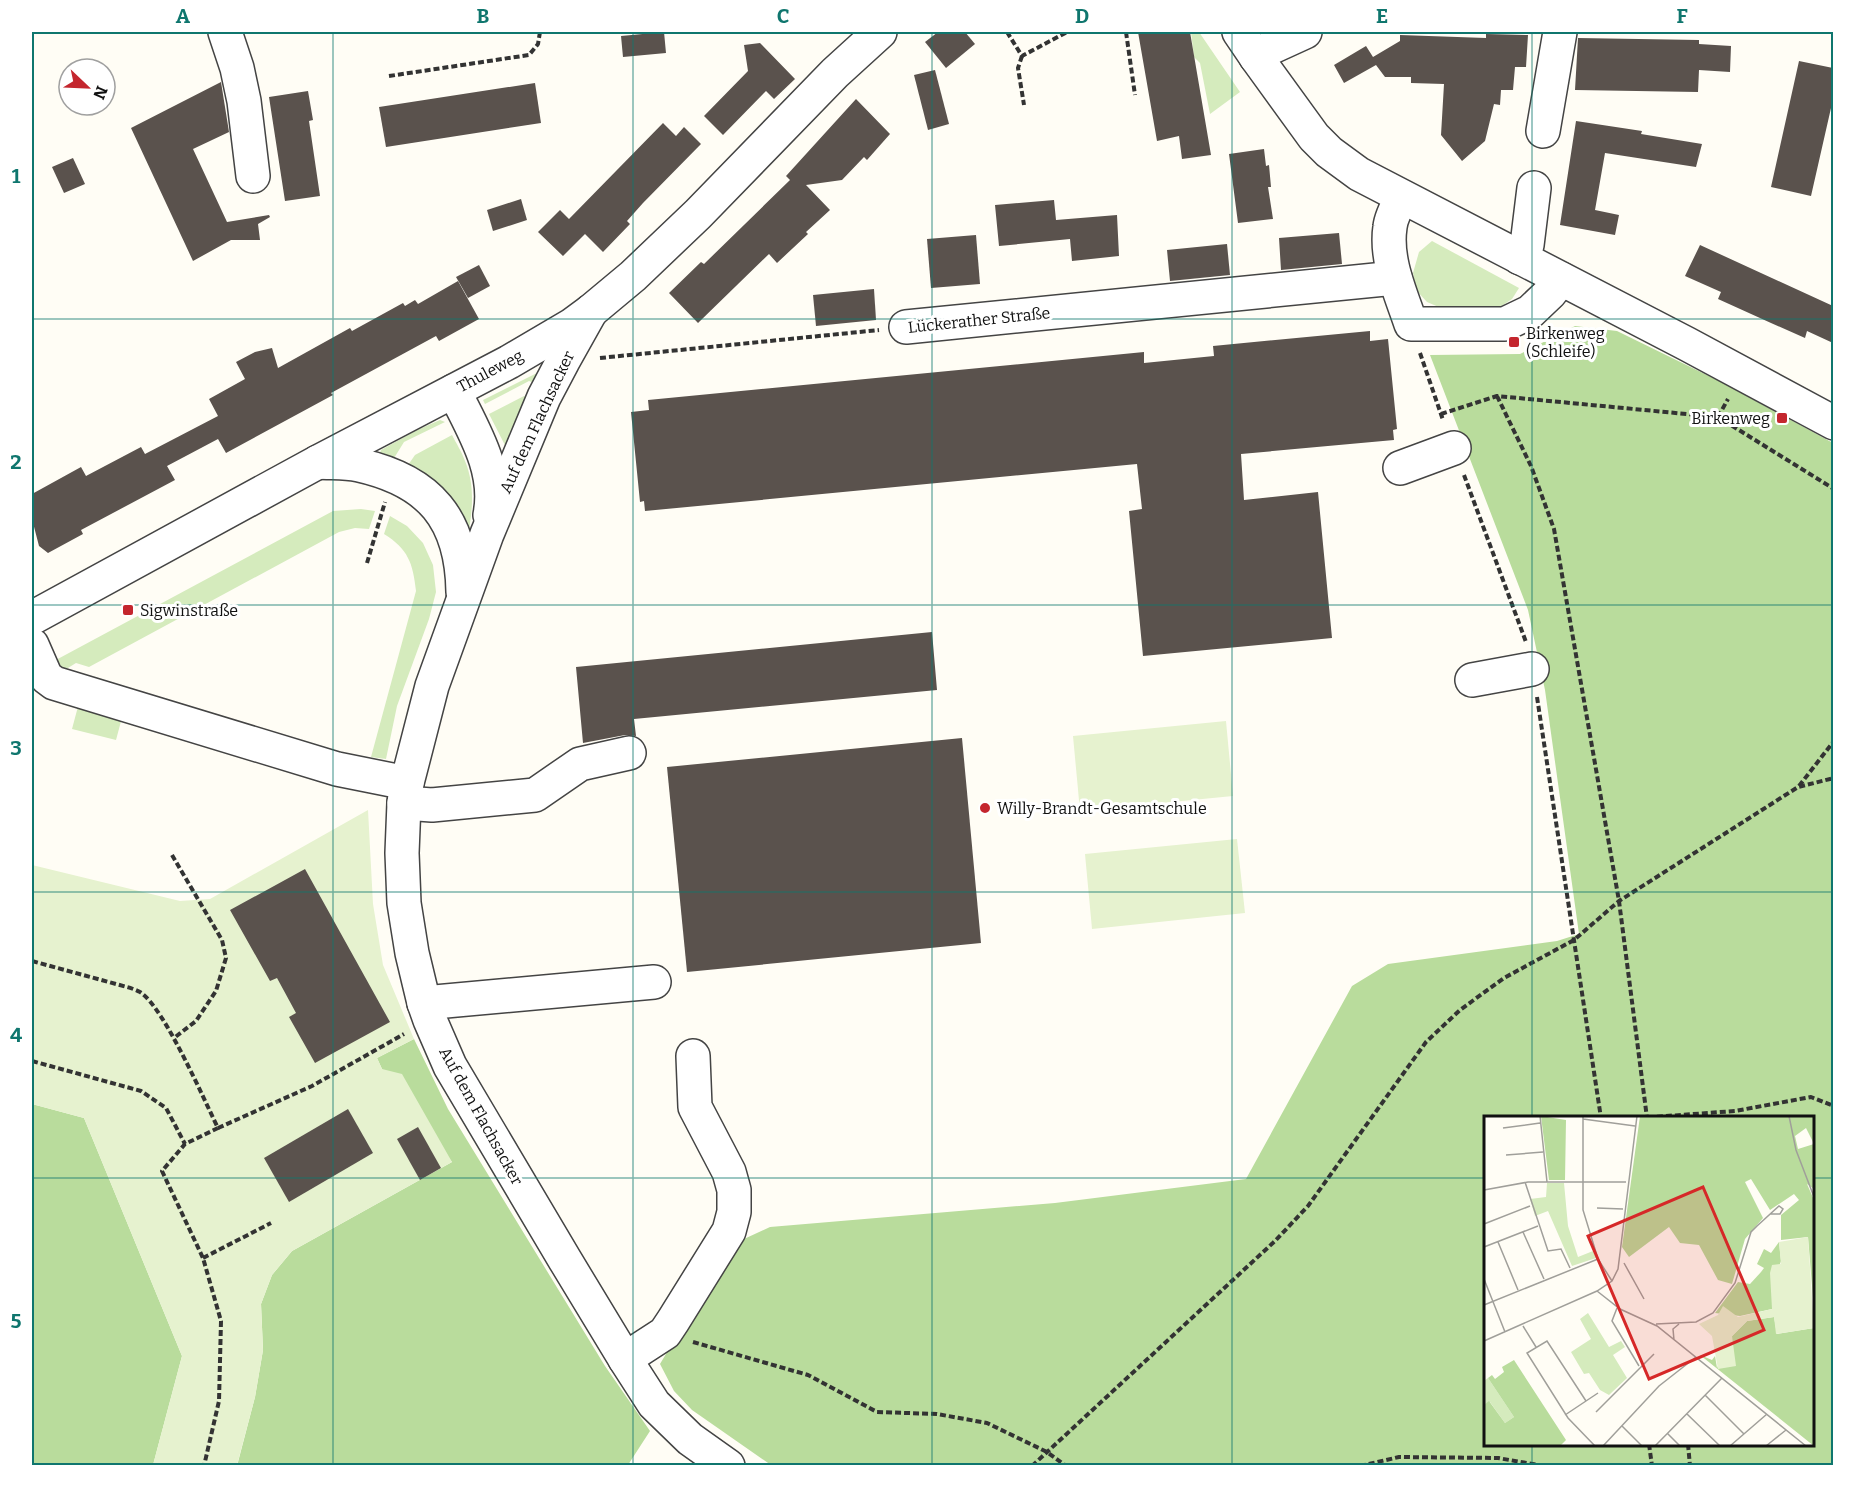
<svg xmlns="http://www.w3.org/2000/svg" width="1865" height="1497" font-family="Bitter,serif">
	<rect width="100%" height="100%" fill="#fffdf5"/>
	<!-- green -->
	<g fill="#d5ebbd">
		<polygon points="1191,32 1199,32 1240,92 1210,114 1200,63 1194,57"/>
		<polygon points="1432,241 1519,288 1512,299 1500,307 1441,308 1427,302 1416,290 1413,273 1419,252"/>
		<polygon points="549,367 539,385 529,381 485,404 483,400"/>
		<polygon points="524,396 532,400 510,455 489,414"/>
		<polygon points="440,420 445,422 404,442 391,463 378,458 381,450 417,430"/>
		<path d="M452 435C456 443 462 452 465 461 476 487 472 515 467 542L406 468 415 455Z"/>
		<polygon points="361,509 375,511 369,529 355,528 339,532 89,667 76,663 63,671 54,661 333,511"/>
		<path d="M390 516 407 526 423 543 433 565 436 592 429 619 397 706 386 759 371 757 416 591C413 563 408 549 384 534Z"/>
		<polygon points="80,699 124,710 116,740 72,729"/>
	</g>
	<!-- forest -->
	<g fill="#b9dc9c" fill-rule="evenodd">
		<path d="M1575 326 1617 331 1719 381 1833 443V1465H771L692 1410 674 1391 660 1364 731 1245 770 1227 1055 1203 1246 1179 1352 986 1388 964 1557 941 1579 934 1545 690 1528 610 1430 355 1520 354ZM1486 1118H1812V1444H1486Z"/>
		<polygon points="414,1039 448,1109 605,1366 650,1431 628,1465 237,1466 255,1397 263,1350 261,1304 272,1275 292,1251 452,1162 382,1069 377,1058"/>
		<polygon points="32,1104 84,1118 182,1356 153,1465 32,1465"/>
	</g>
	<!-- pitch -->
	<g fill="#e6f2cf">
		<polygon points="1226,721 1233,796 1080,811 1073,736"/>
		<polygon points="368,810 373,904 383,965 414,1039 377,1058 382,1069 402,1074 452,1162 292,1251 272,1275 261,1304 263,1350 255,1397 237,1465 153,1465 182,1356 84,1118 32,1104 32,865 180,901 210,899"/>
		<polygon points="1237,839 1245,913 1092,929 1085,854"/>
	</g>
	<!-- building -->
	<g fill="#5a524d">
		<polygon points="664,32 666,53 623,57 621,36"/>
		<polygon points="938,32 965,32 975,44 946,68 925,42"/>
		<polygon points="1138,32 1190,32 1211,155 1182,159 1179,136 1157,141"/>
		<polygon points="1486,34 1528,35 1526,67 1515,67 1513,90 1501,90 1500,105 1494,104 1485,141 1462,161 1441,135 1444,84 1411,83 1411,77 1385,77 1376,65 1344,83 1334,65 1366,46 1373,57 1400,41 1400,35 1486,38"/>
		<polygon points="1578,38 1699,40 1699,44 1731,46 1730,72 1699,70 1698,92 1575,90"/>
		<polygon points="760,43 795,79 774,99 766,91 723,135 704,116 748,71 744,45"/>
		<polygon points="1799,61 1833,68 1833,108 1831,108 1811,196 1771,187"/>
		<polygon points="935,70 949,124 928,130 914,75"/>
		<polygon points="221,82 229,132 193,149 227,222 269,215 270,217 258,224 260,240 231,240 193,261 131,128"/>
		<polygon points="535,83 541,123 386,147 379,107"/>
		<polygon points="308,91 313,120 309,121 320,196 285,201 269,97"/>
		<polygon points="856,99 890,134 867,160 864,157 842,180 806,185 830,210 806,232 808,234 777,263 769,254 698,323 669,293 701,262 704,264 790,180 786,176"/>
		<polygon points="1576,121 1642,131 1641,134 1702,144 1696,167 1605,153 1595,210 1619,215 1615,235 1560,225"/>
		<polygon points="663,123 676,136 684,127 701,144 643,203 627,221 630,224 603,252 585,234 563,256 538,232 560,210 569,219"/>
		<polygon points="1264,149 1266,166 1269,165 1271,187 1268,187 1273,219 1238,223 1229,154"/>
		<polygon points="73,158 85,184 64,193 52,167"/>
		<polygon points="521,199 527,220 493,231 487,210"/>
		<polygon points="1054,200 1056,220 1117,215 1119,256 1072,261 1070,239 999,246 995,205"/>
		<polygon points="1339,233 1342,264 1281,270 1279,238"/>
		<polygon points="976,235 980,284 931,288 927,239"/>
		<polygon points="1227,244 1230,275 1170,281 1167,250"/>
		<polygon points="1700,245 1833,306 1833,343 1807,331 1805,338 1771,323 1718,299 1721,292 1685,276"/>
		<polygon points="479,265 490,286 468,298 456,277"/>
		<polygon points="458,281 479,319 439,341 436,336 331,393 333,395 226,453 218,439 167,466 175,480 81,530 83,534 48,553 39,546 32,519 32,494 81,467 86,476 141,447 145,454 218,416 209,399 245,379 236,362 255,352 272,348 278,368 350,328 352,331 403,303 405,306 415,300 418,304"/>
		<polygon points="874,289 876,320 816,326 813,295"/>
		<polygon points="1370,331 1370,341 1388,339 1397,429 1393,430 1394,440 1241,454 1244,500 1318,492 1332,638 1143,656 1129,511 1142,509 1137,464 645,511 644,501 640,502 631,412 649,410 648,400 1144,352 1144,363 1214,356 1213,346"/>
		<polygon points="932,632 937,690 634,719 636,736 625,735 583,743 576,667"/>
		<polygon points="962,738 981,943 687,972 667,767"/>
		<polygon points="305,869 390,1022 315,1063 289,1017 296,1013 277,978 270,981 230,910"/>
		<polygon points="348,1109 373,1153 289,1202 264,1158"/>
		<polygon points="418,1127 441,1168 420,1180 397,1139"/>
	</g>
	<g fill="none" stroke-linecap="round" stroke-linejoin="round">
		<defs>
			<g id="minor">
				<polyline points="225,32 237,68 244,101 253,176"/>
				<polyline points="1239,32 1256,57 1314,137 1329,152 1359,174 1687,344 1834,423"/>
				<polyline points="1256,57 1270,48 1305,32"/>
				<polyline points="1543,131 1560,32"/>
				<path d="M1402 197C1397 206 1391 217 1390 227 1385 260 1401 294 1411 324H1505L1530 312 1550 293 1561 279"/>
				<polyline points="1520,258 1527,245 1534,188"/>
				<polyline points="591,311 563,361 544,397 487,534 432,686 407,783 404,803 402,853 404,903 412,953 424,1003 430,1020 450,1066 565,1260 625,1359 654,1404 690,1439 728,1466"/>
				<polyline points="906,327 1395,278"/>
				<path d="M454 391C473 430 499 470 490 515"/>
				<path d="M318 462C331 463 346 462 359 465 430 481 462 519 463 592"/>
				<polyline points="1400,468 1454,448"/>
				<polyline points="32,618 318,462 509,362 572,325 591,311 633,276 698,214 835,73 880,32"/>
				<polyline points="32,645 46,677 54,683 337,769 407,783"/>
				<polyline points="1472,680 1532,669"/>
				<polyline points="404,803 432,805 535,795 580,764 629,753"/>
				<polyline points="424,1003 654,982"/>
				<polyline points="625,1359 665,1333 673,1321 729,1231 734,1212 734,1190 729,1172 695,1107 693,1056"/>
			</g>
		</defs>
		<!-- minor casing -->
		<use href="#minor" stroke="#444" stroke-width="36"/>
		<!-- path -->
		<g stroke="#333" stroke-width="4" stroke-dasharray="6 3" stroke-linecap="butt">
			<polyline points="1007,32 1022,56 1067,32"/>
			<polyline points="1126,32 1135,95"/>
			<polyline points="1022,56 1018,68 1024,105"/>
			<polyline points="389,76 529,55 538,44 540,32"/>
			<polyline points="1420,353 1443,420"/>
			<polyline points="600,358 879,330"/>
			<polyline points="1497,396 1531,466 1554,529 1619,901 1647,1118"/>
			<polyline points="1441,414 1497,396 1718,417 1834,489"/>
			<polyline points="1718,417 1728,399"/>
			<polyline points="1464,475 1526,642"/>
			<polyline points="367,563 385,502"/>
			<polyline points="1537,697 1601,1118"/>
			<polyline points="1799,786 1834,741"/>
			<polyline points="172,855 222,940 226,958 216,991 196,1021 174,1038"/>
			<path d="M32 961 127 987C131 988 136 990 140 992 164 1007 204 1100 218 1128L185 1144 162 1171 203 1258 221 1321 219 1401 204 1466"/>
			<polyline points="32,1061 141,1091 166,1108 185,1144"/>
			<polyline points="1639,1118 1735,1111 1811,1097 1834,1106"/>
			<polyline points="218,1128 312,1086 404,1034"/>
			<polyline points="203,1258 271,1223"/>
			<polyline points="693,1342 808,1375 877,1412 937,1414 987,1423 1047,1452 1066,1466"/>
			<polyline points="1649,1444 1652,1466"/>
			<polyline points="1688,1444 1690,1466"/>
			<polyline points="1032,1466 1275,1241 1308,1206 1426,1042 1460,1010 1504,978 1574,940 1619,901 1798,787 1834,778"/>
			<polyline points="1360,1466 1399,1457 1498,1458 1544,1466"/>
		</g>
		<!-- minor -->
		<use href="#minor" stroke="#fff" stroke-width="33"/>
	</g>
	<!-- grid -->
	<path fill="none" stroke="#0f766e" stroke-width="1.5" stroke-opacity="0.55" d="M333 32V1466M633 32V1466M932 32V1466M1232 32V1466M1532 32V1118M32 319H1834M32 605H1834M32 892H1834M32 1178H1486M1812 1178H1834M1532 1444V1466"/>
	<!-- markers -->
	<g fill="#c4262e" stroke="#fff" stroke-width="2">
		<rect x="1508" y="336" width="12" height="12" rx="3"/>
		<rect x="1776" y="412" width="12" height="12" rx="3"/>
		<rect x="122" y="604" width="12" height="12" rx="3"/>
		<circle cx="985" cy="808" r="6"/>
	</g>
	<g text-anchor="middle" dominant-baseline="central" stroke-width="6" stroke-linejoin="round" paint-order="stroke">
		<!-- street labels -->
		<g font-size="16" fill="#111" stroke="#fff">
			<text transform="translate(979 320) rotate(-6)">Lückerather Straße</text>
			<text transform="translate(490 371) rotate(-28)">Thuleweg</text>
			<text transform="translate(537 422) rotate(-65)">Auf dem Flachsacker</text>
			<text transform="translate(481 1116) rotate(61)">Auf dem Flachsacker</text>
		</g>
		<!-- poi labels -->
		<g font-size="16" fill="#111" stroke="#fff" text-anchor="start">
			<text x="1526" y="333">Birkenweg<tspan x="1526" dy="18">(Schleife)</tspan></text>
			<text x="1770" y="418" text-anchor="end">Birkenweg</text>
			<text x="140" y="610">Sigwinstraße</text>
			<text x="997" y="808">Willy-Brandt-Gesamtschule</text>
		</g>
	</g>
	<!-- overview -->
	<g transform="translate(1484 1116)">
		<rect width="330" height="330" fill="#fffdf5"/>
		<path d="M63 67H80L84 110 94 141 109 135 112 142 88 150 64 95 51 100 46 83 62 81ZM104 197 125 231 137 225 141 231 129 239 143 262 125 279 116 274 105 257 100 258 87 236 107 223 96 203ZM4 262 30 301 21 307 6 286 0 289V265Z" fill="#d5ebbd"/>
		<path d="M57 0 82 4 81 64H65ZM156 0H330V73L323 68 330 84V194L324 121 297 124V99L315 84 310 78 286 94 267 63 261 66 279 102 261 123 248 168 234 164 215 129 196 127 185 111 145 141 138 131ZM322 12 330 28 314 33 311 20ZM295 126 297 145 295 151 289 149 288 193 256 200 231 197 254 166 266 168 277 156 280 152 273 148 280 133 287 137ZM290 201 293 218 330 212V330L216 239 228 244 231 240 233 252 248 220 263 205ZM30 244 82 324 76 330 0 329V289L5 285 21 307 30 301 4 262 8 259 11 263 20 256 18 251Z" fill="#b9dc9c" fill-rule="evenodd"/>
		<path d="M324 121 330 212 292 218 290 201 263 205 248 220 252 250 234 253 228 220 215 208 234 199 239 190 254 201 288 193 286 157 288 149 297 148 295 126Z" fill="#e6f2cf"/>
		<path fill="none" stroke="#a09f9a" stroke-width="1.5" d="M56 0 63 66M99 0V94L114 143 128 165M305 0 312 34 330 81M99 3 151 10M19 12 56 7M22 39 59 36M41 66 64 135 77 133 86 152M0 74 44 66H142M113 92 139 93M0 108 46 90M39 116 60 163M14 126 34 174M0 131 54 110M140 147 160 183M0 163 21 216M113 175 136 193 173 210 322 330M0 189 114 143M133 192 128 205 155 250M172 208 212 206 229 197 251 167 267 116 273 110 295 90 299 93 296 98H286M39 210 52 231M190 224 189 213 195 208M0 225 113 175 128 165 134 153 153 0M221 279 260 318M102 285 63 225 43 237 84 302 111 330M112 296 170 238M203 298 236 330M81 299 114 277M138 310 158 330M183 317 196 330M119 330 175 270 212 241M171 330 238 262M246 330 283 298M282 330 302 314"/>
		<path fill="#d62828" fill-opacity="0.15" stroke="#d62828" stroke-width="3" d="M219 71 280 214 165 263 104 120Z"/>
		<rect width="330" height="330" fill="none" stroke="#111" stroke-width="3"/>
	</g>
	<!-- border -->
	<rect width="1865" height="1497" fill="none" stroke="#ffffff" stroke-width="66"/>
	<!-- north arrow -->
	<g transform="translate(87 87) rotate(113)"><circle r="28" fill="#ffffff" stroke="#a0a0a0" stroke-width="1.5"/>
	<path d="M0-4.5L10 22L0 15L-10 22Z" fill="#c4262e"/>
	<text y="-9" font-size="16" font-weight="bold" text-anchor="middle" fill="#111111">N</text>
	</g>
	<rect x="33" y="33" width="1799" height="1431" fill="none" stroke="#0f766e" stroke-width="2"/>
	<g font-size="20" text-anchor="middle" font-weight="bold" fill="#0f766e">
		<text x="183" y="23">A</text>
		<text x="483" y="23">B</text>
		<text x="783" y="23">C</text>
		<text x="1082" y="23">D</text>
		<text x="1382" y="23">E</text>
		<text x="1682" y="23">F</text>
		<text x="16" y="183">1</text>
		<text x="16" y="469">2</text>
		<text x="16" y="755">3</text>
		<text x="16" y="1042">4</text>
		<text x="16" y="1328">5</text>
	</g>
</svg>
